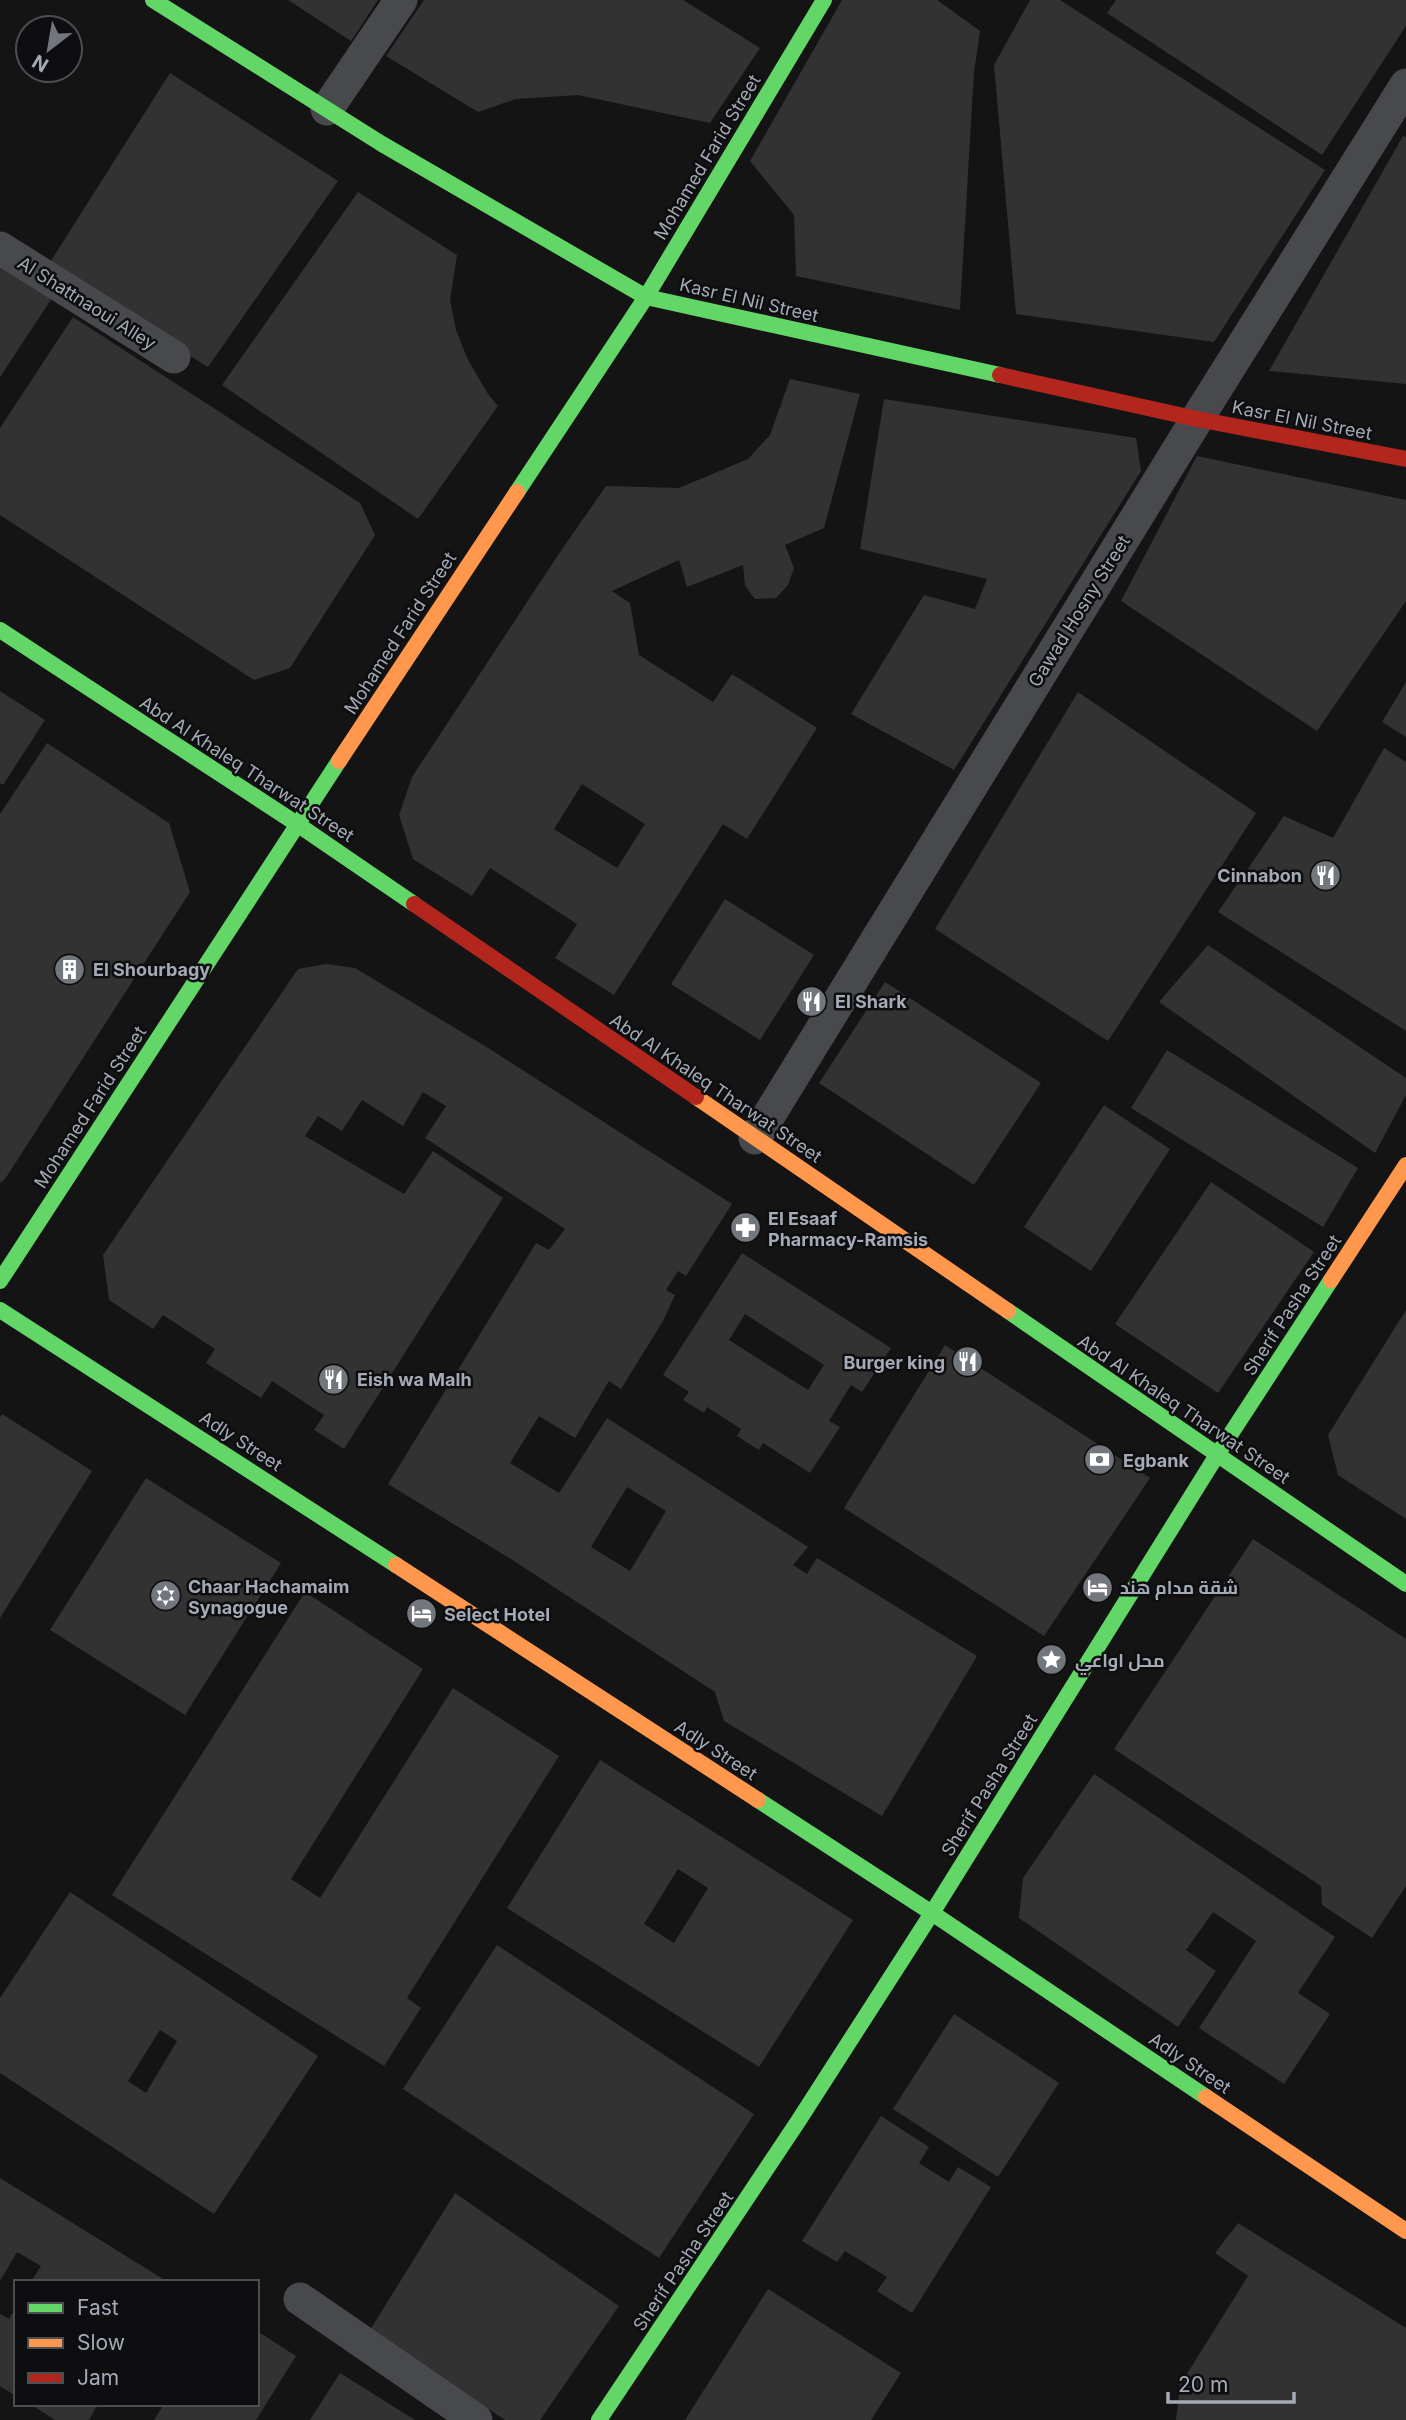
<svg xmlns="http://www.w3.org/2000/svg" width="1406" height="2420" font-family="Inter,Cairo,sans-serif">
	<rect width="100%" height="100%" fill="#141414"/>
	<!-- building -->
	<g fill="#323233" fill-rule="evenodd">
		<polygon points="288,0 378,0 351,41"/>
		<polygon points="424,0 683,0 760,48 710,123 578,95 516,99 478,112 386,56"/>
		<polygon points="842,0 937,0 980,31 974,72 960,310 796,276 794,215 750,161"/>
		<polygon points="1030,0 1060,0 1325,170 1214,342 1016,314 994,65"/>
		<polygon points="1116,0 1406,0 1406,26 1322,155 1107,13"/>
		<polygon points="170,73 338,181 208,367 47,267"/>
		<polygon points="1403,136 1406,137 1406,384 1269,371"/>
		<polygon points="358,192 457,255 450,300 456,330 468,360 488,394 498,406 418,519 222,385"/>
		<polygon points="0,263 52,298 0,377"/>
		<polygon points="73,317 360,503 375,535 290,668 254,680 0,515 0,428"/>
		<path d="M790 379 860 394 824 528 785 545 794 568 788 585 776 598 755 599 745 586 743 565 687 587 679 560 612 591 630 603 639 655 713 702 732 674 817 728 747 839 723 824 614 995 555 958 577 924 490 868 472 896 413 859 399 815 412 777 558 555 606 486 679 488 748 459 770 435ZM582 784 645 824 617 868 554 829Z"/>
		<polygon points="884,399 1136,438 1141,471 954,770 851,714 924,595 975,609 987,579 860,549"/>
		<polygon points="1197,456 1406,500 1406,601 1317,731 1121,601"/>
		<polygon points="1406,682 1406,737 1382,722"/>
		<polygon points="0,691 45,720 3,785 0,783"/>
		<polygon points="1078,692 1256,813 1108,1041 935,929"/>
		<polygon points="47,743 169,823 190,892 5,1179 0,1183 0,814"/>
		<polygon points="1384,748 1406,762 1406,1031 1218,912 1284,816 1333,838"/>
		<polygon points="725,899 814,955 760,1040 671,984"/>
		<polygon points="1208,945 1406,1078 1406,1095 1375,1153 1159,1002"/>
		<path d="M326 964 355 968 485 1046 732 1204 686 1276 678 1271 666 1290 675 1295 663 1321 621 1389 609 1381 575 1438 539 1416 510 1463 559 1493 607 1418 808 1547 793 1565 807 1574 817 1558 977 1656 882 1816 724 1721 715 1692 514 1561 388 1484 536 1243 549 1250 565 1229 425 1138 446 1106 423 1092 403 1126 362 1100 342 1131 318 1116 305 1136 404 1194 433 1151 503 1198 344 1449 314 1430 324 1415 272 1381 261 1398 206 1363 215 1349 163 1315 153 1329 109 1300 103 1255 298 969ZM627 1487 666 1511 630 1571 591 1547Z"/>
		<polygon points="885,982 1041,1083 974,1185 819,1083"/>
		<polygon points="1167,1050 1358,1168 1323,1227 1131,1108"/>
		<polygon points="1104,1105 1170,1149 1091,1271 1024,1227"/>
		<polygon points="1211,1182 1314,1252 1218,1393 1115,1324"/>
		<path d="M742 1253 891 1348 862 1392 851 1385 829 1421 840 1427 810 1473 763 1443 759 1450 737 1436 741 1429 707 1407 704 1413 683 1400 689 1392 663 1375ZM745 1314 824 1365 808 1390 729 1340Z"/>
		<polygon points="1406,1310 1406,1519 1338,1475 1328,1435"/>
		<polygon points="945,1345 1150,1478 1044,1636 844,1508"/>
		<polygon points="2,1414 92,1471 0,1618 0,1417"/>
		<polygon points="146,1478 281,1563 185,1715 50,1630"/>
		<polygon points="1253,1539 1406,1639 1406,1886 1372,1938 1322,1905 1321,1886 1114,1749"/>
		<polygon points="305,1592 423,1669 291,1879 320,1898 453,1688 559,1756 407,1998 421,2008 384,2066 112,1895"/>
		<path d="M600 1760 853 1920 759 2067 507 1908ZM678 1869 708 1888 674 1943 644 1924Z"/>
		<polygon points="1094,1774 1335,1937 1298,1993 1330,2014 1284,2084 1199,2028 1256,1941 1213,1912 1186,1950 1216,1971 1178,2027 1019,1918 1023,1878"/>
		<path d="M70 1892 318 2056 214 2214 0 2073V1998ZM160 2030 177 2041 146 2093 128 2081Z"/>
		<polygon points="497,1945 754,2114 659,2258 403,2089"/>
		<polygon points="954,2014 1059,2083 998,2177 893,2109"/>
		<polygon points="881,2116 929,2147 919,2163 949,2182 958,2167 991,2187 912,2313 877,2291 887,2277 845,2251 837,2262 802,2241"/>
		<polygon points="0,2178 168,2282 31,2282 41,2266 17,2252 0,2281"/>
		<polygon points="455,2193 619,2306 540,2420 505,2420 370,2330"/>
		<polygon points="1238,2223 1406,2328 1406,2420 1176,2420 1180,2385 1248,2276 1215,2253"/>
		<polygon points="768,2289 901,2373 871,2420 685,2420"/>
		<polygon points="16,2308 16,2396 0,2386 0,2314 9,2319"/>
		<polygon points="257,2331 296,2356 256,2420 154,2420 164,2404 257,2404"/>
		<polygon points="340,2373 415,2420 310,2420"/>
		<polygon points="30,2404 98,2404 89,2420 55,2420"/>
	</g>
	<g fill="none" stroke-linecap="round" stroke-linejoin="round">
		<!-- street -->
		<g stroke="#48494d" stroke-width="33">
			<polyline points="327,109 401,0"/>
			<polyline points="0,248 174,357"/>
			<polyline points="755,1138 1197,419 1406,85"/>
			<polyline points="300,2299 476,2420"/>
		</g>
		<!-- fast -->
		<g stroke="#63d668" stroke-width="16">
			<polyline points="153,0 382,144 646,297 1000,375"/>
			<polyline points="517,492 646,297 824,0"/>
			<polyline points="0,630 297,824 414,904"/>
			<polyline points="0,1281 339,761"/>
			<polyline points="0,1310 396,1565"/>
			<polyline points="1008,1311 1406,1584"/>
			<polyline points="758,1800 932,1913 1217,1455 1331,1280"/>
			<polyline points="599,2420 799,2120 932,1913 1206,2097"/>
		</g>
		<!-- slow -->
		<g stroke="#ff974d" stroke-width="16">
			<polyline points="339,761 517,492"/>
			<polyline points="696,1097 1008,1311"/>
			<polyline points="1331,1280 1406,1165"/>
			<polyline points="396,1565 758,1800"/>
			<polyline points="1206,2097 1406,2231"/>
		</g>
		<!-- jam -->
		<g stroke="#b3261e" stroke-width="16">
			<polyline points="1000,375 1197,419 1406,459"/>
			<polyline points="414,904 696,1097"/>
		</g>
	</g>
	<!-- icons -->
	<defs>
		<symbol id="restaurant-disc" viewBox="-11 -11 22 22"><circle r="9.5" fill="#72767d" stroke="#0e0e10"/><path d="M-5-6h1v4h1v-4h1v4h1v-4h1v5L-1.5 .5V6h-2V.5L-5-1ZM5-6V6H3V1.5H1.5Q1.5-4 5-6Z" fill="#fff"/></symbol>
		<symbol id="building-disc" viewBox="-11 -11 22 22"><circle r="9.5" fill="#72767d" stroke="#0e0e10"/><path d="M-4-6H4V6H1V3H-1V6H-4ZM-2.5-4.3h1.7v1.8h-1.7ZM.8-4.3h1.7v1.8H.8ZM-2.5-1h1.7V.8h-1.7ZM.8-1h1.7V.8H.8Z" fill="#fff"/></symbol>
		<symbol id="pharmacy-disc" viewBox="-11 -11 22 22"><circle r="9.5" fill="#72767d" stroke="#0e0e10"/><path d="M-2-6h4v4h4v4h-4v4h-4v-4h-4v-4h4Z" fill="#fff"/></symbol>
		<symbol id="bank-disc" viewBox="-11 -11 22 22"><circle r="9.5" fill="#72767d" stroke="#0e0e10"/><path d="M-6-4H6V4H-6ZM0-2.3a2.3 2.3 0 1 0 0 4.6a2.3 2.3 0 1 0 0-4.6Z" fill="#fff"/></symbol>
		<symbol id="hotel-disc" viewBox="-11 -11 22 22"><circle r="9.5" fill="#72767d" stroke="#0e0e10"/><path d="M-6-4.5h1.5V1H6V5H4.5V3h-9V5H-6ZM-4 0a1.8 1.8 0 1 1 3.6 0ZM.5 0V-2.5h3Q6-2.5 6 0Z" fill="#fff"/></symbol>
		<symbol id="synagogue-disc" viewBox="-11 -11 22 22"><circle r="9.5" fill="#72767d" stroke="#0e0e10"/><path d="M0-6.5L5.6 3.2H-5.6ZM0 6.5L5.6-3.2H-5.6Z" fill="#fff"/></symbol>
		<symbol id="sight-disc" viewBox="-11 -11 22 22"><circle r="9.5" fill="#72767d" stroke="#0e0e10"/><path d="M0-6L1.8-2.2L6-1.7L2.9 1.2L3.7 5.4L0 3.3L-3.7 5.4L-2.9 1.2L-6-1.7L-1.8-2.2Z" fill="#fff"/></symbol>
	</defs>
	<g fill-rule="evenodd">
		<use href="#restaurant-disc" x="1308" y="858" width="35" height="35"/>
		<use href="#building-disc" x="52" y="952" width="35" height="35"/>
		<use href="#restaurant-disc" x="794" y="984" width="35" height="35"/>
		<use href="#pharmacy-disc" x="728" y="1210" width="35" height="35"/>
		<use href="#restaurant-disc" x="950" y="1344" width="35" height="35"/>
		<use href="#restaurant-disc" x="316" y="1362" width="35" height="35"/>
		<use href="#bank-disc" x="1082" y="1442" width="35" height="35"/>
		<use href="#hotel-disc" x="1080" y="1570" width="35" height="35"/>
		<use href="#synagogue-disc" x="148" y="1578" width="35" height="35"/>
		<use href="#hotel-disc" x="404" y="1596" width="35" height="35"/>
		<use href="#sight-disc" x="1034" y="1642" width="35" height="35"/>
	</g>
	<g text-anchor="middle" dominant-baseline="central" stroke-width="5" stroke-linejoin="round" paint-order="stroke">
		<!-- street labels -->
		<g font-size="18" fill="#a4abb6" stroke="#0e0e10">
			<text transform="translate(707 157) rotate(-59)">Mohamed Farid Street</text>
			<text transform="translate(749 300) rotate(13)">Kasr El Nil Street</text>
			<text transform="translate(87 303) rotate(32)">Al Shattnaoui Alley</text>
			<text transform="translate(1302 420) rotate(11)">Kasr El Nil Street</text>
			<text transform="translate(1079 611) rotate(-58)">Gawad Hosny Street</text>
			<text transform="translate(400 633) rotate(-57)">Mohamed Farid Street</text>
			<text transform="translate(247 769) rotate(33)">Abd Al Khaleq Tharwat Street</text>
			<text transform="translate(716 1088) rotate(34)">Abd Al Khaleq Tharwat Street</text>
			<text transform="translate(90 1107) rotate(-57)">Mohamed Farid Street</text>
			<text transform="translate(1292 1305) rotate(-57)">Sherif Pasha Street</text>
			<text transform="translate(1184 1409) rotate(34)">Abd Al Khaleq Tharwat Street</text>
			<text transform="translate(241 1441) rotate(33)">Adly Street</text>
			<text transform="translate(716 1750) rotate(33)">Adly Street</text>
			<text transform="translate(989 1785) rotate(-58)">Sherif Pasha Street</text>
			<text transform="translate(1190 2063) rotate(34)">Adly Street</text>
			<text transform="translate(683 2261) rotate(-56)">Sherif Pasha Street</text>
		</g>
		<!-- poi labels -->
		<g font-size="18" font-weight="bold" fill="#a4abb6" stroke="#0e0e10" text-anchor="start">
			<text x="1302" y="875" text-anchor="end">Cinnabon</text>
			<text x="93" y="969">El Shourbagy</text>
			<text x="835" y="1001">El Shark</text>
			<text x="768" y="1218">El Esaaf<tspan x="768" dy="21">Pharmacy-Ramsis</tspan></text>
			<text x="945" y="1362" text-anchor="end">Burger king</text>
			<text x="357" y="1379">Eish wa Malh</text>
			<text x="1123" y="1460">Egbank</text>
			<text x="188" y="1586">Chaar Hachamaim<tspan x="188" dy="21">Synagogue</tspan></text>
			<text x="1120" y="1587">شقة مدام هند</text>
			<text x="444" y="1614">Select Hotel</text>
			<text x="1075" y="1660">محل اواعي</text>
		</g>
	</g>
	<!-- legend -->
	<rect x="14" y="2280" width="245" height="126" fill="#0e0e10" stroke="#4a4d52" stroke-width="2"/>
	<rect x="28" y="2303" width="35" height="10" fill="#63d668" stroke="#4a4d52" stroke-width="2"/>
	<text x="77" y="2315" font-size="21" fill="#a4abb6">Fast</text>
	<rect x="28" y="2338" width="35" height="10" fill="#ff974d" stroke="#4a4d52" stroke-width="2"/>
	<text x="77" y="2350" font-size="21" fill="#a4abb6">Slow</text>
	<rect x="28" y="2373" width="35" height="10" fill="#b3261e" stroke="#4a4d52" stroke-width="2"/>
	<text x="77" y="2385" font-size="21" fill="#a4abb6">Jam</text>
	<!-- north arrow -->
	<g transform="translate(49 49) rotate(211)"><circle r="33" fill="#0e0e10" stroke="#4a4d52" stroke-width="2"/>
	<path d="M0-5L12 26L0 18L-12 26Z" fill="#72767d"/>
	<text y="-10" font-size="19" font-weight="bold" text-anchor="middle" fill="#a4abb6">N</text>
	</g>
	<!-- scale -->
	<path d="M1168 2392v10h126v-10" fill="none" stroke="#a4abb6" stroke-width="3.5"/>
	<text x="1178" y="2392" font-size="21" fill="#a4abb6" stroke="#0e0e10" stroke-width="5" paint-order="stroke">20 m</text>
</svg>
